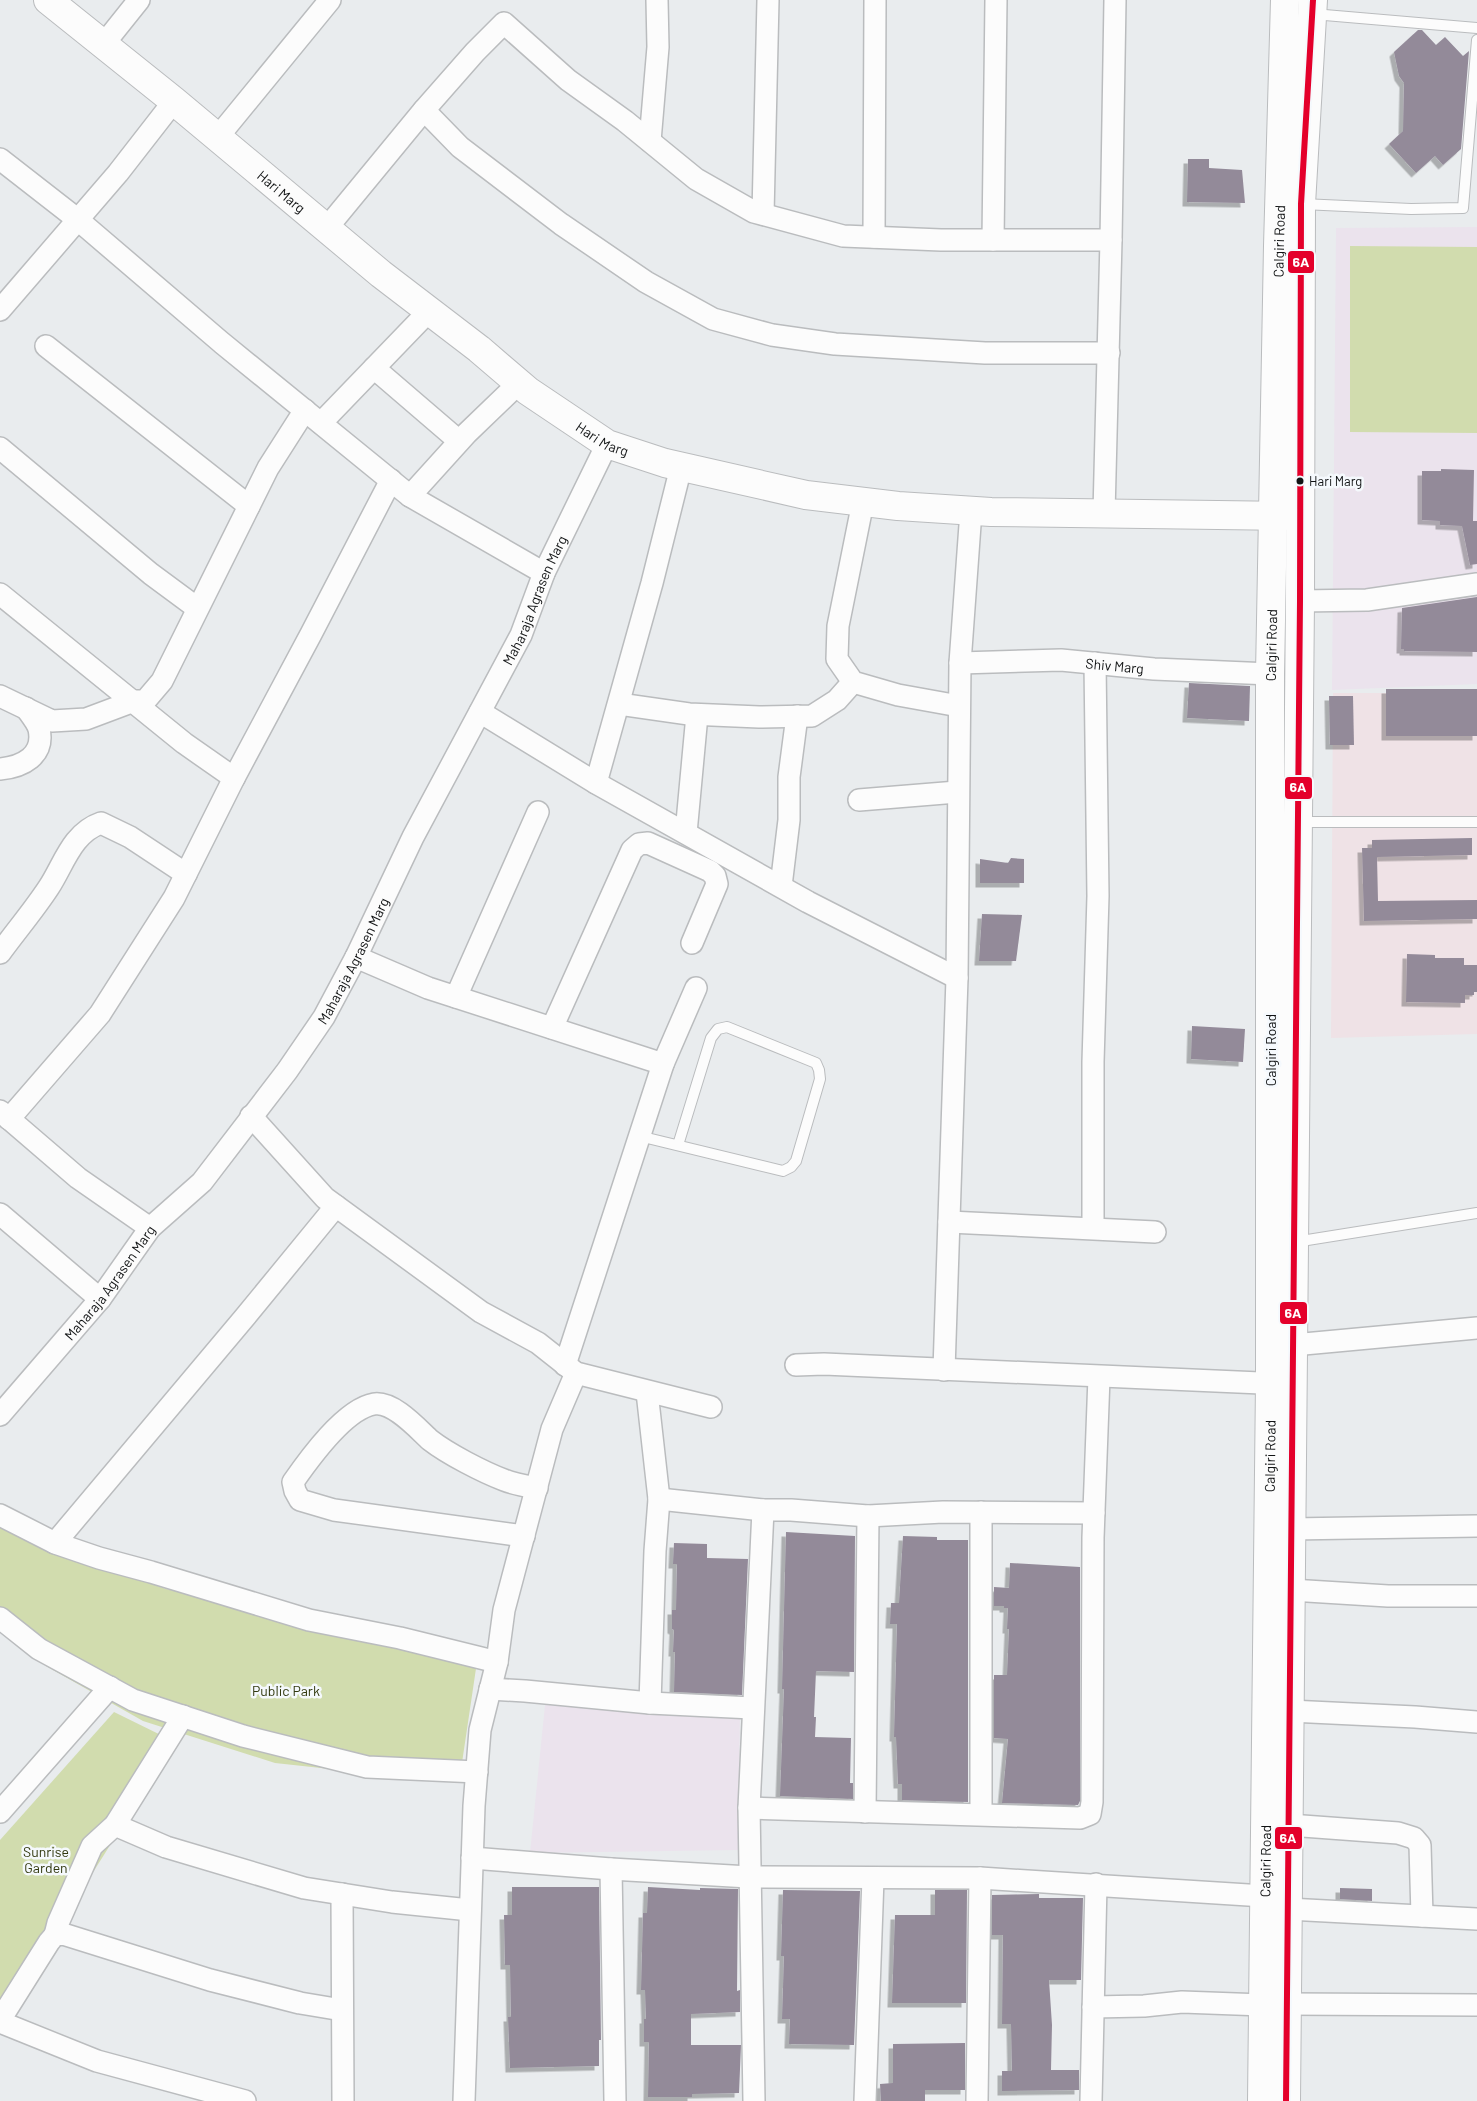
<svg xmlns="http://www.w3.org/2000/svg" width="1477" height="2101" font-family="Barlow,sans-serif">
	<defs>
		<filter id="shadow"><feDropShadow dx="-4.5" dy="4.5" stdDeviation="0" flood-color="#0004"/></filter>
	</defs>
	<rect width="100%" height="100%" fill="#e9ecee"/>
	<!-- education -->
	<g fill="#ebe3ed">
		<polygon points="1477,227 1477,684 1332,690 1336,228"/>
		<polygon points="545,1705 740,1711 738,1850 530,1853"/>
	</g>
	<!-- medical -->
	<polygon fill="#efe2e6" points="1333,693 1477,693 1477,1034 1331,1038"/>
	<!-- green -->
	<g fill="#d1dcae">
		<polygon points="1350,246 1477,247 1477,433 1350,432"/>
		<polygon points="0,1507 55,1550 166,1589 478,1655 459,1783 275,1763 143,1721 46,1666 0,1626"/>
		<polygon points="114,1712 175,1742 0,2020 0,1840"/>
	</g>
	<!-- building -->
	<g fill="#938a99" filter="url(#shadow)">
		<polygon points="1418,30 1422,30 1436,45 1445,37 1463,56 1469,51 1461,149 1443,165 1435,156 1416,173 1389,144 1403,131 1404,83 1399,76 1394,52"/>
		<polygon points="1188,159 1209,159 1209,168 1242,170 1245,203 1187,202"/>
		<polygon points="1441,469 1474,470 1473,521 1477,521 1477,564 1470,565 1462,526 1440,525 1440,521 1422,520 1422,471 1441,471"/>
		<polygon points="1477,597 1477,652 1404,651 1404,649 1401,649 1402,608"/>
		<polygon points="1189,683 1250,686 1249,721 1187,718"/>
		<rect x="1386" y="689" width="91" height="47"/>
		<polygon points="1329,696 1353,696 1354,745 1330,745"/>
		<polygon points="1472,838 1472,855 1377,857 1378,901 1477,900 1477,919 1364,921 1362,848 1372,848 1372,840"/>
		<polygon points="1011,858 1024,859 1024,883 980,883 980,859 1008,863"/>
		<polygon points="982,914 1022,915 1016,961 979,961"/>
		<polygon points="1407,954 1435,955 1435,958 1464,958 1464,965 1477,965 1477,992 1474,992 1474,995 1465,995 1465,1003 1406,1002"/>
		<polygon points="1192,1026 1245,1029 1243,1062 1191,1059"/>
		<polygon points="786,1532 855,1536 854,1672 816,1671 814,1717 816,1717 815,1737 851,1738 850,1783 853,1783 853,1799 780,1796 784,1689 782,1689"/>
		<polygon points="903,1536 937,1537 937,1540 968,1540 968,1802 902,1800 902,1784 898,1784 896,1737 894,1737 897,1624 890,1624 891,1603 899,1603"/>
		<polygon points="674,1543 707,1544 707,1558 748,1559 742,1695 674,1692 675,1652 673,1652 674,1630 672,1629 672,1610 676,1610 677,1564 673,1564"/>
		<polygon points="1010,1563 1080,1567 1080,1801 1078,1805 1002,1803 1008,1739 994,1738 994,1675 1007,1675 1009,1629 1007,1629 1008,1608 1004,1608 1004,1606 994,1606 994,1587 1009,1588"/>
		<polygon points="512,1887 599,1887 601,2040 599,2040 599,2066 510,2068 508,2017 511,2017 510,1965 505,1965 504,1915 512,1915"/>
		<polygon points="648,1887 700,1890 700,1888 738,1889 737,1991 740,1990 740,2012 691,2014 691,2045 741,2045 739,2093 692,2094 692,2097 648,2097 649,2042 644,2042 644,2019 646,2019 645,1990 641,1990 643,1913 647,1913"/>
		<polygon points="1340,1888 1372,1889 1372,1901 1340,1899"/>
		<polygon points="783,1890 860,1891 854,2045 789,2044 790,2019 782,2019 784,1956 781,1956"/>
		<polygon points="935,1890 967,1890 966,2003 892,2003 895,1915 935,1915"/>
		<polygon points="1039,1894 1039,1898 1083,1898 1081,1980 1049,1980 1052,2025 1051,2070 1079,2070 1079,2090 1002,2091 1002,2071 1012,2071 1011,2024 1002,2024 1003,1935 992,1935 992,1895"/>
		<polygon points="965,2043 965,2090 925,2090 925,2101 881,2101 880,2084 893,2083 893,2044"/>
	</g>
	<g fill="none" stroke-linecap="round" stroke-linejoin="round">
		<defs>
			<g id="lane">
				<polyline points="1313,14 1477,28"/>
				<polyline points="1302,204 1411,209 1463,208 1477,40"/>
				<polyline points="1298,822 1477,822"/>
				<polyline points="639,1136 783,1171 791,1167 796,1161 820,1079 819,1070 816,1063 727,1027 718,1029 711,1038 678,1145"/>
				<polyline points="1295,1242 1477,1213"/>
			</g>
			<g id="street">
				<polyline points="103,45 139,0"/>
				<polyline points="424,110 460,147 561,224 646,282 713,319 772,335 835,344 985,353 1109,353"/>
				<polyline points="217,138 330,0"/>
				<polyline points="650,141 658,47 657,0"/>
				<polyline points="0,159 77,219 222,343 410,496 544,573"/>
				<polyline points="763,214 768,0"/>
				<polyline points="326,229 424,110 475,52 504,23 568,80 625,121 696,179 754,212 843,236 941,240 1111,240"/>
				<polyline points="874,237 875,0"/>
				<polyline points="993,240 996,0"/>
				<polyline points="0,310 118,173 174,101"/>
				<polyline points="46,346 249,506"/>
				<polyline points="374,368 459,441"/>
				<polyline points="321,423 429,311"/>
				<polyline points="0,448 151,574 197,608"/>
				<polyline points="410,496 467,433 519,383"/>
				<polyline points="863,502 838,626 837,659 853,682 898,695 959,706"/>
				<polyline points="1104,513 1111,240 1115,0"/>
				<polyline points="0,594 184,743 234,778"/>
				<polyline points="1300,601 1367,600 1477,584"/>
				<path id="s1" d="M960 663 1061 660 1154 669 1270 674"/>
				<polyline points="0,696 52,721 86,719 134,701 145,701 162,681 268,468 305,410"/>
				<polyline points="619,704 689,714 759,717 812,716 837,700 853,682"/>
				<polyline points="480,712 596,783 808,902 957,978"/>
				<path d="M0 769C22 767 45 756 39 729 37 722 30 714 26 708"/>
				<polyline points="596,783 652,583 681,467"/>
				<polyline points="859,800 957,792"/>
				<polyline points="686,833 697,715"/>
				<polyline points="781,886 789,820 789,777 797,716"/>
				<path d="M0 953C16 931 34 910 49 887 64 864 72 833 101 823L130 837 186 874"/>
				<polyline points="356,957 428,988 663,1064"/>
				<polyline points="456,997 538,812"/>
				<polyline points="552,1028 632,850 639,844 648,843 710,871 715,876 717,884 692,943"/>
				<polyline points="0,1111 78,1178 150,1228"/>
				<polyline points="251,1116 325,1198 481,1312 538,1343 576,1373 711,1407"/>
				<polyline points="9,1119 100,1014 174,898 234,778 311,634 391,480"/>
				<polyline points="0,1214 100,1299"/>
				<polyline points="949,1222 1155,1232"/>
				<polyline points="1093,1228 1093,1062 1098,896 1095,663"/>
				<polyline points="1293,1345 1477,1328"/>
				<polyline points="565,1365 663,1064 696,988"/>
				<polyline points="796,1365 824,1364 1285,1384"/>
				<polyline points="944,1370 957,978 960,663 971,511"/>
				<polyline points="647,1392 659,1499 655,1551 650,1703"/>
				<path id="s2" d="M0 1415 100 1299 150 1228 202 1182 287 1071 324 1017 356 957 413 837 521 635 544 573 607 444"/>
				<polyline points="659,1499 763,1510 791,1510 868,1516 943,1512 1094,1513"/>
				<polyline points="981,1512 981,1814"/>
				<polyline points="0,1515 55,1543 99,1558 151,1572 309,1620 400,1638 497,1662"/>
				<polyline points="1291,1529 1477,1526"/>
				<path d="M524 1536 334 1510 300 1500 295 1491 293 1482C309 1459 345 1409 374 1404 393 1401 417 1428 430 1440 448 1454 483 1472 504 1480 514 1484 526 1486 537 1488"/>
				<polyline points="55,1543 245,1317 336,1206"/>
				<polyline points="1291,1590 1388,1596 1477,1596"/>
				<polyline points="0,1618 39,1649 133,1700 243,1736 367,1767 477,1772"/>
				<polyline points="490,1689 525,1691 650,1703 752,1708"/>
				<polyline points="1290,1711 1415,1717 1477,1722"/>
				<polyline points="749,1808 1080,1818 1090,1814 1092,1802 1093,1538 1099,1377"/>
				<polyline points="0,1812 110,1687"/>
				<polyline points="865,1812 868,1516"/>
				<polyline points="115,1825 166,1847 304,1888 392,1902 470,1910"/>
				<polyline points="1289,1825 1398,1833 1414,1838 1420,1845 1422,1916"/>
				<polyline points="472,1858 611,1869 749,1877 980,1878 1264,1896"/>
				<polyline points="611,1869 615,2101"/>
				<polyline points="342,1894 343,2101"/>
				<polyline points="1288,1909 1477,1919"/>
				<polyline points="55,1935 58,1923 92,1846 115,1825 183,1716"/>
				<polyline points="1287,2004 1477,2005"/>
				<polyline points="1093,2007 1144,2006 1182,2002 1263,2005"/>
				<polyline points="0,2020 49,1942 55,1935 63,1934 210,1980 300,2003 342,2010"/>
				<polyline points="0,2022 97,2061 245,2101"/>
				<polyline points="464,2101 474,1806 480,1730 497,1662 504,1610 552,1429 576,1373"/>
				<polyline points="754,2101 749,1808 763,1510"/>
				<polyline points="865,2101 873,1878"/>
				<polyline points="977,2101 980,1878"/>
				<polyline points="1091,2101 1096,1884"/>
			</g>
			<g id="secondary">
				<path id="s3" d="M48 0 174 101 381 274 479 349 528 391 607 444 665 463 806 495 898 506 991 512 1296 516"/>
			</g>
			<g id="primary">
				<path id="s4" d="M1262 2101 1270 1383V674L1278 246 1285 0"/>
				<polyline points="1286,2101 1300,601 1301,204 1313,0"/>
			</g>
		</defs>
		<!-- lane casing -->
		<use href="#lane" stroke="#babcbe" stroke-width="12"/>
		<!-- street casing -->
		<use href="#street" stroke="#babcbe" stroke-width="24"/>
		<!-- secondary casing -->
		<use href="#secondary" stroke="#babcbe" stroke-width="30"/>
		<!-- primary casing -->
		<use href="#primary" stroke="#babcbe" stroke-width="30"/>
		<!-- lane -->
		<use href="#lane" stroke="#fcfcfc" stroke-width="10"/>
		<!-- street -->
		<use href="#street" stroke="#fcfcfc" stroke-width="21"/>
		<!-- secondary -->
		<use href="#secondary" stroke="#fcfcfc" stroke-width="28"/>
		<!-- primary -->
		<use href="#primary" stroke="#fcfcfc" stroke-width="28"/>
		<defs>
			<polyline id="bus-1" points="1286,2101 1300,601 1301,204 1313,0"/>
		</defs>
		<!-- bus-1 casing -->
		<use href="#bus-1" stroke="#f5f9fd" stroke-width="10"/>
		<!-- bus-1 -->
		<use href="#bus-1" stroke="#e4002b" stroke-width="6"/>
	</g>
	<!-- markers -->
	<circle fill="#111314" stroke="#f5f9fd" stroke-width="2" cx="1300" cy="481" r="4.5"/>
	<g text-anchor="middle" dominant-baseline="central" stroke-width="5" stroke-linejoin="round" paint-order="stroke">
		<!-- bus labels -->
		<g font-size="13" fill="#111314" stroke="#f5f9fd" text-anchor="start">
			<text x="1309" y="481">Hari Marg</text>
		</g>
		<!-- street labels -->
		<g font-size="14" fill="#111314" stroke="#f5f9fd">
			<text stroke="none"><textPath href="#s3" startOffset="302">Hari Marg</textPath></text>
			<text stroke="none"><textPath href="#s4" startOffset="1860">Calgiri Road</textPath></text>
			<text stroke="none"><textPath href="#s3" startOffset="708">Hari Marg</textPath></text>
			<text stroke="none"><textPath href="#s2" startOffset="982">Maharaja Agrasen Marg</textPath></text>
			<text stroke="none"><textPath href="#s4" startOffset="1456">Calgiri Road</textPath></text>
			<text stroke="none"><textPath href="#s1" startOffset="155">Shiv Marg</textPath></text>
			<text stroke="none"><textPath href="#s2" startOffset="578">Maharaja Agrasen Marg</textPath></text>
			<text transform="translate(1270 1050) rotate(-90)">Calgiri Road</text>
			<text stroke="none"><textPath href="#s2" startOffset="172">Maharaja Agrasen Marg</textPath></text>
			<text stroke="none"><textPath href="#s4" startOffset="645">Calgiri Road</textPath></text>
			<text stroke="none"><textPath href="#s4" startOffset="240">Calgiri Road</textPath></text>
		</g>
		<!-- park labels -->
		<g font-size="14" fill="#31380e" stroke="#f5f9fd">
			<text x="286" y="1690">Public Park</text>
			<text x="46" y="1851">Sunrise<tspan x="46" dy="16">Garden</tspan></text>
		</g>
	</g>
	<g stroke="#f5f9fd" stroke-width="2">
		<rect x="1287" y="250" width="28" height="24" rx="5" fill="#e4002b"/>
		<rect x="1284" y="776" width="29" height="24" rx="5" fill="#e4002b"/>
		<rect x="1279" y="1301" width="29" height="24" rx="5" fill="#e4002b"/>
		<rect x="1274" y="1826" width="29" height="24" rx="5" fill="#e4002b"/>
	</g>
	<g font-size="14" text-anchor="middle" font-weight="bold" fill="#fff">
		<text x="1301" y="267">6A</text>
		<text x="1298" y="792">6A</text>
		<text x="1293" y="1318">6A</text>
		<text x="1288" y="1843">6A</text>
	</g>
</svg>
